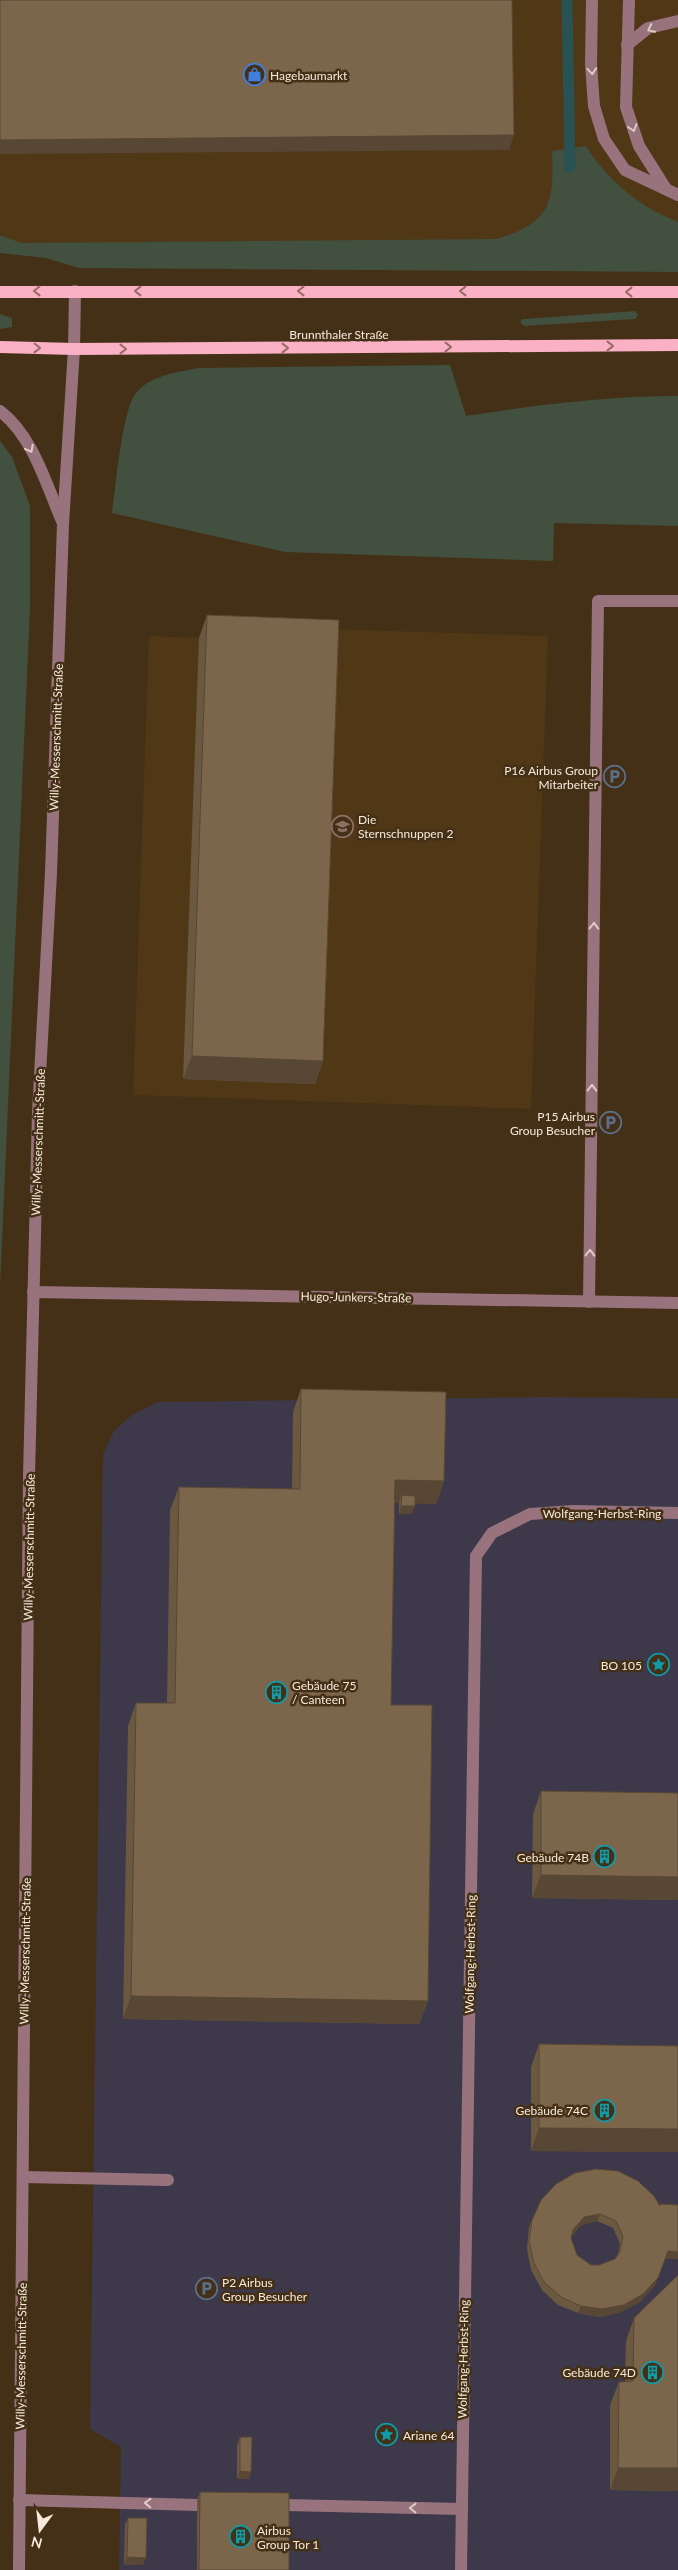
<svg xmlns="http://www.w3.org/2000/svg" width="678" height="2570" font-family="Lato,sans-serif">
	<rect width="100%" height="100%" fill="#443016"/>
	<!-- built -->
	<g fill="#503716">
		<polygon points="0,0 678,0 678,244 0,247"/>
		<polygon points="330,629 548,636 531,1109 133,1095 149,636 330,643"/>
	</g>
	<!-- industrial -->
	<polygon fill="#3e394a" points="539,1397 678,1398 678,2570 119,2570 121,2447 90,2429 103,1454 114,1431 132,1415 158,1402"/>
	<!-- green -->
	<g fill="#42503f">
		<path d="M586 146C608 181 640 207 678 222V272L79 268 46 258 0 253V235L21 243 497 239C551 222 554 204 552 151Z"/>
		<polygon points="635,311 638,315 635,319 524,326 520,322 523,319"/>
		<polygon points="0,314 12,318 12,327 0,329"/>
		<path d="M450 365 466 416C536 405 607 396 678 396V526L554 523 553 561 285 552 112 513C116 487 122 410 136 393 151 375 178 372 199 368Z"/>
		<polygon points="0,441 12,457 30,506 30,607 0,1286"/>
	</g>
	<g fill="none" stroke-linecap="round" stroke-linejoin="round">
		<!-- stream -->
		<polyline stroke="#295254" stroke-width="11" points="567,0 570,167"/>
		<!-- minor -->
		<g stroke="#98737d" stroke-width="12">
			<polyline points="592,0 591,64 594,106 604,139 625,170 678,195"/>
			<polyline points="629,0 626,107 639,146 666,189"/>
			<polyline points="627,45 648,28 678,21"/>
			<path d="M0 411C33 436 46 484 62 521"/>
			<polyline points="33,1292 678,1303"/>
			<polyline points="589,1302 598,601 678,601"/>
			<polyline points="23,2177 168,2180"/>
			<polyline points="19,2500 197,2505"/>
			<polyline points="286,2505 462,2509"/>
			<polyline points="19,2570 29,1476 38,1112 51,873 63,524 74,349 75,291"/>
			<polyline points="461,2570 476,1556 492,1533 530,1514 573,1511 678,1513"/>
		</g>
		<!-- major -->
		<g stroke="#fbb1c5" stroke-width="12">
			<polyline points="0,292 678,292"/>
			<polyline points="0,347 74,349 678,345"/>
		</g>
	</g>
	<!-- wall -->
	<g fill="#6b5840" fill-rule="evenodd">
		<polygon points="207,615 323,1061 315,1084 183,1079 199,638"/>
		<polygon points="301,1389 444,1481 436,1504 415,1503 412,1514 399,1514 399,1503 395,1503 391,1705 428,2001 419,2024 123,2019 128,1726 136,1703 167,1703 170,1510 179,1487 292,1489 293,1412"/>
		<polygon points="541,1791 678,1793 678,1900 532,1898 533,1814"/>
		<polygon points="539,2044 678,2046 678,2152 531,2151 531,2067"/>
		<path d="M660 2205 665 2259 655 2285 640 2302 621 2312 600 2317 578 2313 558 2305 542 2290 531 2270 527 2249 529 2227 532 2220ZM597 2221 613 2228 620 2244 618 2254 615 2259 599 2265H591L577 2255 571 2238 572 2236 581 2225Z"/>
		<polygon points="678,2275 678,2491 610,2490 610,2405 619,2382 625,2382 626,2341 634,2318"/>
		<polygon points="240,2437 251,2472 249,2479 237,2479 237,2445"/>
		<polygon points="200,2492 289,2570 197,2570 197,2500"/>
		<polygon points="128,2518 143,2565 124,2565 125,2525"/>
	</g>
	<!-- shaded-wall -->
	<g fill="#574734">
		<polygon points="514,135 509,150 0,154 0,140"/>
		<polygon points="192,1056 323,1061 315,1084 183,1079"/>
		<polygon points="395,1480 444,1481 436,1504 401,1503 402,1495 399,1503 387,1503"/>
		<polygon points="401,1506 415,1506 412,1514 399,1514"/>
		<polygon points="541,1875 678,1877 678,1900 532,1898"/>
		<polygon points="131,1996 428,2001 419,2024 123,2019"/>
		<polygon points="539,2128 678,2129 678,2152 531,2151"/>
		<polygon points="600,2214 597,2221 581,2225 570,2238 573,2230 584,2217"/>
		<polygon points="668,2251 678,2252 678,2259 665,2259"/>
		<polygon points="658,2278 655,2285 640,2302 621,2312 600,2317 578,2313 581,2306"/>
		<polygon points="618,2468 678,2468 678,2491 610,2490"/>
		<polygon points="240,2471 251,2472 249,2479 237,2479"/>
		<polygon points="127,2557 146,2558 143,2565 124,2565"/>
	</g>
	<!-- building -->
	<g fill="#7c664b" stroke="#574734" fill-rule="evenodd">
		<polygon points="0,0 512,0 514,135 0,140"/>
		<polygon points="207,615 339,620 323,1061 192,1056"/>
		<polygon points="301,1389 446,1392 444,1481 395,1480 391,1705 432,1705 428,2001 131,1996 136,1703 175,1703 179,1487 300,1489"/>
		<polygon points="402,1495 415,1496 415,1506 401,1506"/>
		<polygon points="541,1791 678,1793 678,1877 541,1875"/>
		<polygon points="539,2044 678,2046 678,2129 539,2128"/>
		<path d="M596 2169 618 2171 638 2181 654 2196 660 2206V2204L678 2205V2252L668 2251 658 2278 643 2294 624 2305 602 2309 581 2306 561 2297 544 2282 534 2263 529 2241 532 2220 541 2200 556 2184 575 2173ZM600 2214 616 2221 623 2236 620 2252 615 2259 599 2265H591L577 2255 571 2238 573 2230 584 2217Z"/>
		<polygon points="678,2275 678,2468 618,2468 619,2382 633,2381 634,2318"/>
		<polygon points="240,2437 252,2437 251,2472 240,2471"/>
		<polygon points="200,2492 289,2493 289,2570 199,2570"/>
		<polygon points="128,2518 147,2518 146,2558 127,2557"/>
	</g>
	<!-- one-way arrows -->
	<defs><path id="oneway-chevron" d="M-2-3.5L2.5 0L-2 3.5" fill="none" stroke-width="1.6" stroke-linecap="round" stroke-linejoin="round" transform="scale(1.25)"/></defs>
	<g stroke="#dfccc4">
		<use href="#oneway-chevron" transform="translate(651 29) rotate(154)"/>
		<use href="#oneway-chevron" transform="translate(592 71) rotate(86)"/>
		<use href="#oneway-chevron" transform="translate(633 128) rotate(72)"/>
		<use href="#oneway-chevron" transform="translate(30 449) rotate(62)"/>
		<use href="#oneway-chevron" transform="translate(594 926) rotate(-89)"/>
		<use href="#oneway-chevron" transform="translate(592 1088) rotate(-89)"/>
		<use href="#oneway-chevron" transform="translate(590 1253) rotate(-89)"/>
		<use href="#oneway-chevron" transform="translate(148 2503) rotate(-178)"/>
		<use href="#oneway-chevron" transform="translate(413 2508) rotate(-179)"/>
	</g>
	<g stroke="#966a65">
		<use href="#oneway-chevron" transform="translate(37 291) rotate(179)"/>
		<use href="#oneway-chevron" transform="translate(138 291) rotate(-180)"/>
		<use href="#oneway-chevron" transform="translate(301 291) rotate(-180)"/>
		<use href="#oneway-chevron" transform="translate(463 291) rotate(-180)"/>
		<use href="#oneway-chevron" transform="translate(629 292) rotate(-180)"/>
		<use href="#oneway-chevron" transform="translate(610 346)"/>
		<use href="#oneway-chevron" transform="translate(448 347)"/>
		<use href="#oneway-chevron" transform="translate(37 348) rotate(1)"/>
		<use href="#oneway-chevron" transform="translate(285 348)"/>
		<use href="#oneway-chevron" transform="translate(123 349)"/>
	</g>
	<!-- icons -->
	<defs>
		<symbol id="shop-ring" viewBox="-11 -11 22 22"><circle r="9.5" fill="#443016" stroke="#3f7fe0" stroke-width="1.5"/><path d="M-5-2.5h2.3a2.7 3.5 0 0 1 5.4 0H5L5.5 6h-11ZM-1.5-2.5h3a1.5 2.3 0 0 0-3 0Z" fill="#3f7fe0"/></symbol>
		<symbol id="parking-ring" viewBox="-11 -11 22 22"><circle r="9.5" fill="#443016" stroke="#5c6f8a" stroke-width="1.5"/><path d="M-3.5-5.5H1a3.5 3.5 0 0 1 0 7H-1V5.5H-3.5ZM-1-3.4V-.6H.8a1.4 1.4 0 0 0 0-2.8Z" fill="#5c6f8a"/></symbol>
		<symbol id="school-ring" viewBox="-11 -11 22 22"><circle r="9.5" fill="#443016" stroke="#8d6e63" stroke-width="1.5"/><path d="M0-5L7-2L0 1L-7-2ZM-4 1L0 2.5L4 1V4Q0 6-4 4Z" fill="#8d6e63"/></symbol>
		<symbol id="sight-ring" viewBox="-11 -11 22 22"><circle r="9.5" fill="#443016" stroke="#0f9aa8" stroke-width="1.5"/><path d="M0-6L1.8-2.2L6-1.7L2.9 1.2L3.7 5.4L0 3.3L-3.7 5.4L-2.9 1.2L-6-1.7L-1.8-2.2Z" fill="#0f9aa8"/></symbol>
		<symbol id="building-ring" viewBox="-11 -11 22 22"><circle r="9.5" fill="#443016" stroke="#0f9aa8" stroke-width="1.5"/><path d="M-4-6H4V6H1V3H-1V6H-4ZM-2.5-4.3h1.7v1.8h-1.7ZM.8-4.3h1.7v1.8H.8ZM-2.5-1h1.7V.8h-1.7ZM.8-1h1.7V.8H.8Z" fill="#0f9aa8"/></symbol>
	</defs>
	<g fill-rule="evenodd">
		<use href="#shop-ring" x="242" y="62" width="25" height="25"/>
		<use href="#parking-ring" x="602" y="764" width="25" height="25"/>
		<use href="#school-ring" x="330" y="814" width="25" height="25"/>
		<use href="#parking-ring" x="598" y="1110" width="25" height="25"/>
		<use href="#sight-ring" x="646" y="1652" width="25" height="25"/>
		<use href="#building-ring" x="264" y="1680" width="25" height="25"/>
		<use href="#building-ring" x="592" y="1844" width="25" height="25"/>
		<use href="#building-ring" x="592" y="2098" width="25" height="25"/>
		<use href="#parking-ring" x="194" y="2276" width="25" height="25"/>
		<use href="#building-ring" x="640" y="2360" width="25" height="25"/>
		<use href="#sight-ring" x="374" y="2422" width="25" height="25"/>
		<use href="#building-ring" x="228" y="2524" width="25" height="25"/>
	</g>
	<g text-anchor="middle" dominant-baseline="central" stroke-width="5" stroke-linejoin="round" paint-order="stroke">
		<!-- poi labels -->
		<g font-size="12" fill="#f7eadb" stroke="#443016" text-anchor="start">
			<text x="270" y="75">Hagebaumarkt</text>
			<text x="598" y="770" text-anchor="end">P16 Airbus Group<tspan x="598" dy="14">Mitarbeiter</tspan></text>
			<text x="358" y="819">Die<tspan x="358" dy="14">Sternschnuppen 2</tspan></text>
			<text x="595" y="1116" text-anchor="end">P15 Airbus<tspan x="595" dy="14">Group Besucher</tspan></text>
			<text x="642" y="1665" text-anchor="end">BO 105</text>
			<text x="292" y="1685">Gebäude 75<tspan x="292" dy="14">/ Canteen</tspan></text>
			<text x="589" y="1857" text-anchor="end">Gebäude 74B</text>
			<text x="588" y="2110" text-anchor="end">Gebäude 74C</text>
			<text x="222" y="2282">P2 Airbus<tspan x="222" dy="14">Group Besucher</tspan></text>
			<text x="636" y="2372" text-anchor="end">Gebäude 74D</text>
			<text x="403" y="2435">Ariane 64</text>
			<text x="257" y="2530">Airbus<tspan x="257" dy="14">Group Tor 1</tspan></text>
		</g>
		<!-- street labels -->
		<g font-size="12" fill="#f7eadb" stroke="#443016">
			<text x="339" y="334">Brunnthaler Straße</text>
			<text transform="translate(56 737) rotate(-88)">Willy-Messerschmitt-Straße</text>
			<text transform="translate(38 1142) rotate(-88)">Willy-Messerschmitt-Straße</text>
			<text transform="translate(356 1297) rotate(1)">Hugo-Junkers-Straße</text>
			<text x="602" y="1513">Wolfgang-Herbst-Ring</text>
			<text transform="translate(29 1547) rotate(-89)">Willy-Messerschmitt-Straße</text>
			<text transform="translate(25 1951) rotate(-89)">Willy-Messerschmitt-Straße</text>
			<text transform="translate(470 1954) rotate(-89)">Wolfgang-Herbst-Ring</text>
			<text transform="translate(21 2356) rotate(-89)">Willy-Messerschmitt-Straße</text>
			<text transform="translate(463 2359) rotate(-89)">Wolfgang-Herbst-Ring</text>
		</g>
	</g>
	<!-- north arrow -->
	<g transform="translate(40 2530) rotate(195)" stroke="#443016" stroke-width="4" paint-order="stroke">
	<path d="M0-4L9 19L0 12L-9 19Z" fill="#f7eadb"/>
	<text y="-8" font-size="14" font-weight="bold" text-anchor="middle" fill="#f7eadb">N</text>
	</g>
</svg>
